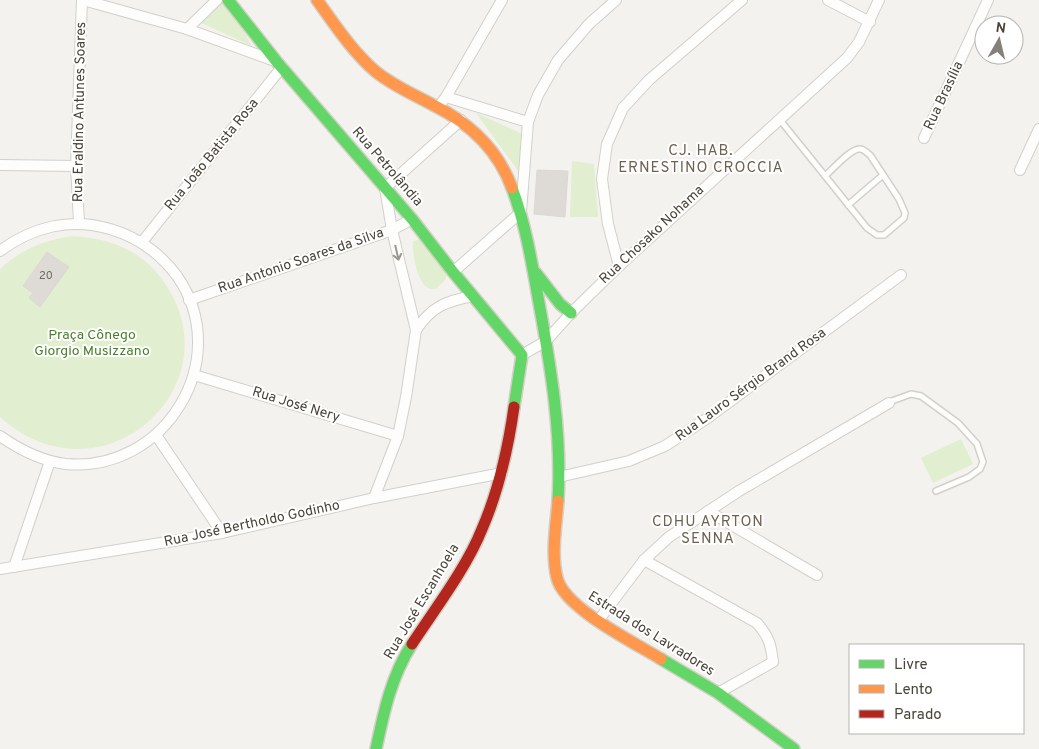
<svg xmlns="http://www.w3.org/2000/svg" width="1039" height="749" font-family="Overpass,sans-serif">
	<rect width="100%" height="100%" fill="#f4f2ee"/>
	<!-- green -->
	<g fill="#e1eecf">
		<polygon points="221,0 226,0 252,46 197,21"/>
		<polygon points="476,113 523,134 521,175"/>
		<polygon points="572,161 594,164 598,217 570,217"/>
		<path d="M73 236C110 238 143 251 164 282 237 386 101 508 0 417V269C22 249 44 240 73 236Z"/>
		<path d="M417 240 426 241 446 270V279L436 289C433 289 430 289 428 288 417 282 412 253 413 241Z"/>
		<polygon points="961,439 973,464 933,483 921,458"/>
	</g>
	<!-- building -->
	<g fill="#dedbd6" stroke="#dcd9d4">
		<polygon points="537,170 568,171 565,217 534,214"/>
		<polygon points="47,252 69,267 40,307 29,298 33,293 23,286"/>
	</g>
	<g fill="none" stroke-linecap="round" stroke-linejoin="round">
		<defs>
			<g id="lane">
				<path d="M780 120 867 228 877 235H884L904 218 905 213 899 199 870 155C867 153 864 149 860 149 851 148 832 170 825 176"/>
				<polyline points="848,205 883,175"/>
				<polyline points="889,402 911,394 921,396 958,423 977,444 983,462 980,469 969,477 936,491"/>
			</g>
			<g id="street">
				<polyline points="83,0 187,29 275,61"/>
				<polyline points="828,0 870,22"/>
				<polyline points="187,29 217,0"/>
				<polyline points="446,97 502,0"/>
				<polyline points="442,102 446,97 528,122"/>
				<polyline points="924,138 988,0"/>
				<polyline points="0,165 76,166"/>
				<polyline points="1020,170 1039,129"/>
				<polyline points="79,223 76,166 82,0"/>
				<polyline points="142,242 282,67"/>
				<path d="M0 251C32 227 71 217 110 229 137 237 160 253 177 276 235 359 165 473 66 464 41 461 20 450 0 436"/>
				<polyline points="619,266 608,224 602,179 607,144 623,108 649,80 742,0"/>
				<polyline points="453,272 521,212 528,122 538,95 558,60 589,24 616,0"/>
				<polyline points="189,300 392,230 412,219"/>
				<path d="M416 330C431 307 446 301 473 296"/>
				<polyline points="522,355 546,341 571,313 619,266 847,58 859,42 879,0"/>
				<polyline points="194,375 398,436"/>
				<polyline points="156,435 222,533"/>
				<polyline points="559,477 629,461 665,446 709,417 901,275"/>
				<polyline points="374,498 398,436 406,397 416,330 392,230 385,188 461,120"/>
				<polyline points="708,511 817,575"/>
				<path d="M644 560 757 623C769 637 771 644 773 662L718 693"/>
				<polyline points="14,567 50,461"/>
				<polyline points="0,569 222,533 374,498 502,473"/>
				<polyline points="598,621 644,560 669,537 739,491 889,403"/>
			</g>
			<g id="fast">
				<polyline points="228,0 277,62 412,219 453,272 522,355 514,407"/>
				<path d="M512 188C526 225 532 264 539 303 551 368 562 435 558 501"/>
				<polyline points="536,273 560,304 571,313"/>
				<polyline points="661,659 718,693 794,749"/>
				<path d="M376 749C384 711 391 677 412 644"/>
			</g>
			<g id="slow">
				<path d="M317 0C335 25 352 51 375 71 393 86 415 95 435 106 471 124 498 150 512 188"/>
				<path d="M558 501C556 526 551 554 557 578 564 608 635 643 661 659"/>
			</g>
			<path id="jam" d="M412 644C435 609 467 567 482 529 499 490 508 449 514 407"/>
		</defs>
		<!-- lane casing -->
		<use href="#lane" stroke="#d2d0cb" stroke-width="8"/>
		<!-- street casing -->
		<use href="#street" stroke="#d2d0cb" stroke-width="12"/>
		<!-- fast casing -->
		<use href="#fast" stroke="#d3cfc5" stroke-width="14"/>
		<!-- slow casing -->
		<use href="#slow" stroke="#d3cfc5" stroke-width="14"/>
		<!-- jam casing -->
		<use href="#jam" stroke="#d3cfc5" stroke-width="14"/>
		<!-- lane -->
		<use href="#lane" stroke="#fdfdfc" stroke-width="5"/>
		<!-- street -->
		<use href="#street" stroke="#fdfdfc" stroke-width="10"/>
		<!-- fast -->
		<use href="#fast" stroke="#63d668" stroke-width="11"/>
		<!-- slow -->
		<use href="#slow" stroke="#ff974d" stroke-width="11"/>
		<!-- jam -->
		<use href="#jam" stroke="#b3261e" stroke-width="11"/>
	</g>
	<!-- one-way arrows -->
	<defs><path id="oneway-shaft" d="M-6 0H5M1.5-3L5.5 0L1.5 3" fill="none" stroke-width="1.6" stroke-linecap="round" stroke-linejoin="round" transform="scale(1.25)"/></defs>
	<use stroke="#9b9791" href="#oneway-shaft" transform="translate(397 253) rotate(77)"/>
	<g text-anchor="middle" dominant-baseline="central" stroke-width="4" stroke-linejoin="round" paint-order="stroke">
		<!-- number labels -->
		<g font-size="11" fill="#706a61">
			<text x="46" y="276">20</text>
		</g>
		<!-- street labels -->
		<g font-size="14" fill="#4b4439" stroke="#fff">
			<text transform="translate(944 96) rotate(-65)">Rua Brasília</text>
			<text transform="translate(80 112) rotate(-89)">Rua Eraldino Antunes Soares</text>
			<text transform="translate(212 155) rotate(-51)">Rua João Batista Rosa</text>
			<text transform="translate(387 167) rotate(49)">Rua Petrolândia</text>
			<text transform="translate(652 235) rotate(-43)">Rua Chosako Nohama</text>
			<text transform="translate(301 261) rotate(-19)">Rua Antonio Soares da Silva</text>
			<text transform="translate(751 385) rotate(-36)">Rua Lauro Sérgio Brand Rosa</text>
			<text transform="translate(296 405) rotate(17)">Rua José Nery</text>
			<text transform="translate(252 524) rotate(-12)">Rua José Bertholdo Godinho</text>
			<text transform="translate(422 602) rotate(-59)">Rua José Escanhoela</text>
			<text transform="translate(651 634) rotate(32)">Estrada dos Lavradores</text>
		</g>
		<!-- park labels -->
		<g font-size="14" fill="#4a7f2a" stroke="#fff">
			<text x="92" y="335">Praça Cônego<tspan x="92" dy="16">Giorgio Musizzano</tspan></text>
		</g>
		<!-- neighbourhood labels -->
		<g font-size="15" letter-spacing="1" fill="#6e6250" stroke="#fff">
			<text x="701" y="151">CJ. HAB.<tspan x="701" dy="17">ERNESTINO CROCCIA</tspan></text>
			<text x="708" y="522">CDHU AYRTON<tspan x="708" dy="17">SENNA</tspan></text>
		</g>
	</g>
	<!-- legend -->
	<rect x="849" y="644" width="175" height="90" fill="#ffffff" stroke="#b7b4b0"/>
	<rect x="859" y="660" width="25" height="8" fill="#63d668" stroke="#b7b4b0"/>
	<text x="894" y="669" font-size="15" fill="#4b4439">Livre</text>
	<rect x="859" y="685" width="25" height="8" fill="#ff974d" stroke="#b7b4b0"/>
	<text x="894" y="694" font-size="15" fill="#4b4439">Lento</text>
	<rect x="859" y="710" width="25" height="8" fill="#b3261e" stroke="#b7b4b0"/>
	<text x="894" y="719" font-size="15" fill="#4b4439">Parado</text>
	<!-- north arrow -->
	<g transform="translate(999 40) rotate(8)"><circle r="24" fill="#ffffff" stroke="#b7b4b0"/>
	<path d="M0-4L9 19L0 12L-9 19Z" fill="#868178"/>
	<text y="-8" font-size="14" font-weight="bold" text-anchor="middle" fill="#4b4439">N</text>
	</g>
</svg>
